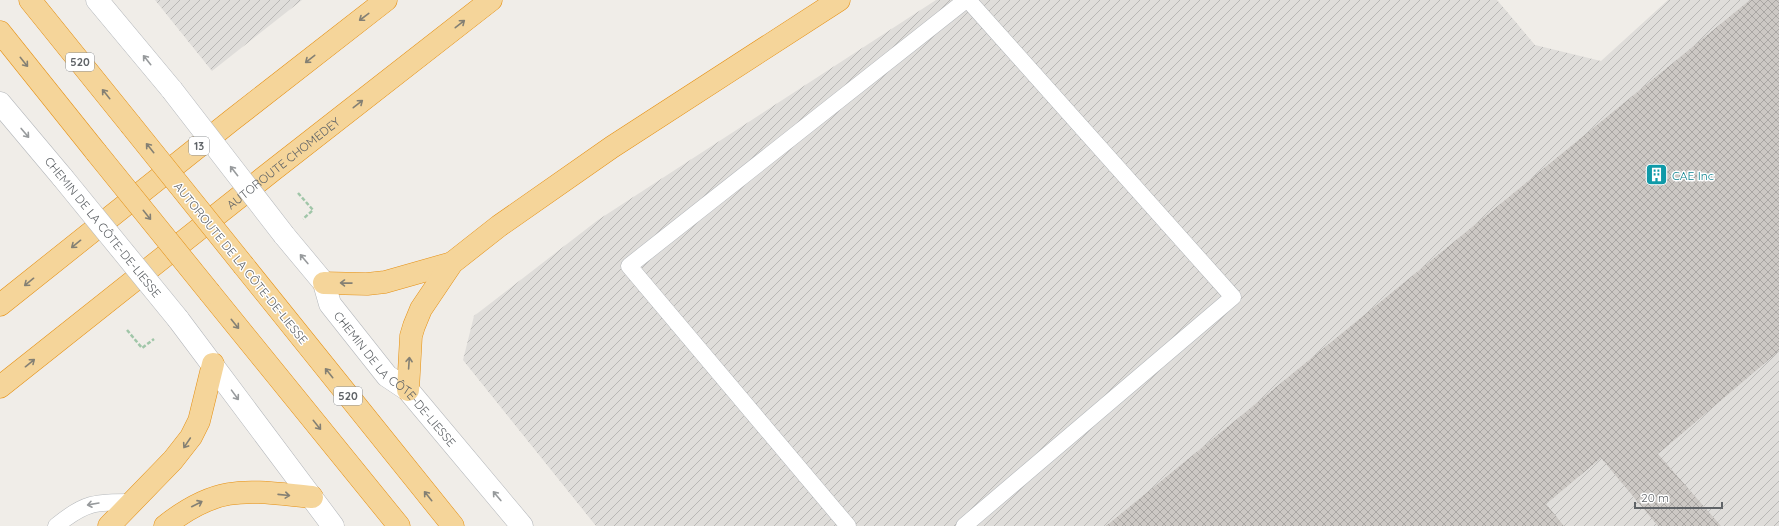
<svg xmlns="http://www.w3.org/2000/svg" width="1779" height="526" font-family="Quicksand,sans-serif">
	<defs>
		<pattern id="industrial-furrows" width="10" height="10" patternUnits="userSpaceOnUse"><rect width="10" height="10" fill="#dfddda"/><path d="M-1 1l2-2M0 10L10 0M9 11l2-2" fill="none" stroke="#b8b7b5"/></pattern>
		<pattern id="building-cross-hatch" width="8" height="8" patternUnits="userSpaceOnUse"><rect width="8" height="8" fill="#ccc8c4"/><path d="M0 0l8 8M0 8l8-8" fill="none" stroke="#a9a6a3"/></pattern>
	</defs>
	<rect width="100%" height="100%" fill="#f0ede8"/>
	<!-- industrial -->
	<g fill="url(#industrial-furrows)">
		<polygon points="155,0 302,0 212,71"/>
		<polygon points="936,0 1497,0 1535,45 1601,61 1668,0 1779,0 1779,526 596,526 463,360 474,316 598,220"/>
	</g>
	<!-- building -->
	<polygon fill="url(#building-cross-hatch)" points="1750,0 1779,0 1779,351 1658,454 1721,526 1658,526 1601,458 1546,504 1564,526 1106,526"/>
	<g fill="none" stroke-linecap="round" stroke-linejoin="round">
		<defs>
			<g id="lane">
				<path d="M56 526C85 502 95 502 132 502"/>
				<polyline points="848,526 629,266 966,0"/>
				<polyline points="964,526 1233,297 968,0"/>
			</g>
			<g id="secondary">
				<polyline points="97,0 172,90"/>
				<polyline points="0,103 63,178"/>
				<path id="s1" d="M284 235 324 283 330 304 387 376 408 390 522 526"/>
				<polyline points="178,319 333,526"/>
			</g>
			<g id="highway">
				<polyline points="30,0 130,124"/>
				<polyline points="0,32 96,152"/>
				<polyline points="244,266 453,526"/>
				<polyline points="324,283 367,284 385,282 452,263"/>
				<polyline points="210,293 399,526"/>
				<polyline points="0,305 232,120 386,0"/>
				<path id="s2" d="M0 387 272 171 491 0"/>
				<polyline points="408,390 411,336 414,326 421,309 452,263 499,226 612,147 839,0"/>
				<polyline points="109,526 173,460 191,437 199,421 213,364"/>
				<path d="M165 526C219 483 248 491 312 497"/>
			</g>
		</defs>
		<!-- lane casing -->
		<use href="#lane" stroke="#b5b8bb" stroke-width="17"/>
		<!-- secondary casing -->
		<use href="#secondary" stroke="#b4b7bb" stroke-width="23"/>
		<!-- highway casing -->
		<use href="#highway" stroke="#e59013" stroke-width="23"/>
		<!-- path -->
		<g stroke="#a0c6a8" stroke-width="2.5" stroke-dasharray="4 2" stroke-linecap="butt">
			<polyline points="298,193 313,210 303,219"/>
			<polyline points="127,330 142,348 154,339"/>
		</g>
		<!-- lane -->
		<use href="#lane" stroke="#fff" stroke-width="16"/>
		<!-- secondary -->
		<use href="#secondary" stroke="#fff" stroke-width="22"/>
		<!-- highway -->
		<use href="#highway" stroke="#f5d59a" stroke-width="22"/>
		<defs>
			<g id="secondary-bridge">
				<polyline points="172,90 284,235"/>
				<polyline points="63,178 178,319"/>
			</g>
			<g id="highway-bridge">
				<polyline points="130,124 244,266"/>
				<polyline points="96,152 210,293"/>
			</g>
		</defs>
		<!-- secondary-bridge casing -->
		<use href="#secondary-bridge" stroke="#b4b7bb" stroke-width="23" stroke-linecap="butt"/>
		<!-- highway-bridge casing -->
		<use href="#highway-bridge" stroke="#e59013" stroke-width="23" stroke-linecap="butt"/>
		<!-- secondary-bridge -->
		<use href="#secondary-bridge" stroke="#fff" stroke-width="22"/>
		<!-- highway-bridge -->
		<use href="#highway-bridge" stroke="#f5d59a" stroke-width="22"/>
	</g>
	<!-- one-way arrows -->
	<defs><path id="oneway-shaft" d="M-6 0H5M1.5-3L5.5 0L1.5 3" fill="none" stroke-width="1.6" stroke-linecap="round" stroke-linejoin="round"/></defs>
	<g stroke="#848074">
		<use href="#oneway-shaft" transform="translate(364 17) rotate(143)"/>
		<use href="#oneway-shaft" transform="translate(460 24) rotate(-38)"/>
		<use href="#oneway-shaft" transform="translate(310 59) rotate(142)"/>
		<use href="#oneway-shaft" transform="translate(24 62) rotate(51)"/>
		<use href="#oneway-shaft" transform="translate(106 94) rotate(-129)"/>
		<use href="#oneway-shaft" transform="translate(358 104) rotate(-38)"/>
		<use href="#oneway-shaft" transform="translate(150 148) rotate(-129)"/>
		<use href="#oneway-shaft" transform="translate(147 215) rotate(51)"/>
		<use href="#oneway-shaft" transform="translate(76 244) rotate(141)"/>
		<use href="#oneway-shaft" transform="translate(29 282) rotate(141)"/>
		<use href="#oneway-shaft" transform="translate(346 283) rotate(-179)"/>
		<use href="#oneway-shaft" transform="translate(235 324) rotate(51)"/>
		<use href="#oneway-shaft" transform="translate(30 363) rotate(-39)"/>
		<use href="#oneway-shaft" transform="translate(409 363) rotate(-86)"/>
		<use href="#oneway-shaft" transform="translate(329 373) rotate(-129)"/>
		<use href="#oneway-shaft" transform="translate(317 425) rotate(51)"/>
		<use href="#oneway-shaft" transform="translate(187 443) rotate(124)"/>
		<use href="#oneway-shaft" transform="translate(284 495) rotate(6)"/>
		<use href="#oneway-shaft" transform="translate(428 496) rotate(-129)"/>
		<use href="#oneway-shaft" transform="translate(197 504) rotate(-27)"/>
	</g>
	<g stroke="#979a9c">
		<use href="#oneway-shaft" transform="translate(147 60) rotate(-129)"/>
		<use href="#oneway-shaft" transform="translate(25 133) rotate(50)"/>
		<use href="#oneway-shaft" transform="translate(234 171) rotate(-128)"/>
		<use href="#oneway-shaft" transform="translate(304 259) rotate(-130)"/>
		<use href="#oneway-shaft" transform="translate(235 395) rotate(54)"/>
		<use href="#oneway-shaft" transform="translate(497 496) rotate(-130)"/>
		<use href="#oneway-shaft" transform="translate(93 504) rotate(170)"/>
	</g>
	<!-- icons -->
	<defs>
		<symbol id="building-square" viewBox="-11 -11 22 22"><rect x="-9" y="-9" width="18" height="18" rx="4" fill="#0f9aa8" stroke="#fff"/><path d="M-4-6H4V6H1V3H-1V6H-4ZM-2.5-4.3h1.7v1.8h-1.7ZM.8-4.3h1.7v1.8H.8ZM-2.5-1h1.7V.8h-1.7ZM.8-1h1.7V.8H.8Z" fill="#fff"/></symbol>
	</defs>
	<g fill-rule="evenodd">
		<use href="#building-square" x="1644" y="162" width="25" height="25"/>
	</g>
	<g text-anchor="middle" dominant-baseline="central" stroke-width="3" stroke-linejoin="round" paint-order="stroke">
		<!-- shield labels -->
		<g fill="#fff" stroke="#8f9295" stroke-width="1">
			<rect x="66" y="53" width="28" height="18" rx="3"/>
			<rect x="189" y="137" width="20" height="18" rx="3"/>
			<rect x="334" y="387" width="28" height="18" rx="3"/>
		</g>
		<g font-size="11" font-weight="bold" fill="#5f6367">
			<text x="80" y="62">520</text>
			<text x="199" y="146">13</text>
			<text x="348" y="396">520</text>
		</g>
		<!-- street labels -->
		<g font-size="12" fill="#5f6367" stroke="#fff">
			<text stroke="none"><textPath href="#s2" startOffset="361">AUTOROUTE CHOMEDEY</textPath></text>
			<text transform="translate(103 227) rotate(51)">CHEMIN DE LA CÔTE-DE-LIESSE</text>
			<text transform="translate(241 263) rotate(51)">AUTOROUTE DE LA CÔTE-DE-LIESSE</text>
			<text stroke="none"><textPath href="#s1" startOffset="184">CHEMIN DE LA CÔTE-DE-LIESSE</textPath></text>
		</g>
		<!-- culture labels -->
		<g font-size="12" fill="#0d838f" stroke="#fff" text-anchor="start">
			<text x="1672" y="175">CAE Inc</text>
		</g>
	</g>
	<!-- scale -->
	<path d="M1635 502v6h87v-6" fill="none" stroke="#5f6367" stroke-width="2"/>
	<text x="1641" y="502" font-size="12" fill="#5f6367" stroke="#ffffff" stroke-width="3" paint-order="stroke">20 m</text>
</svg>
